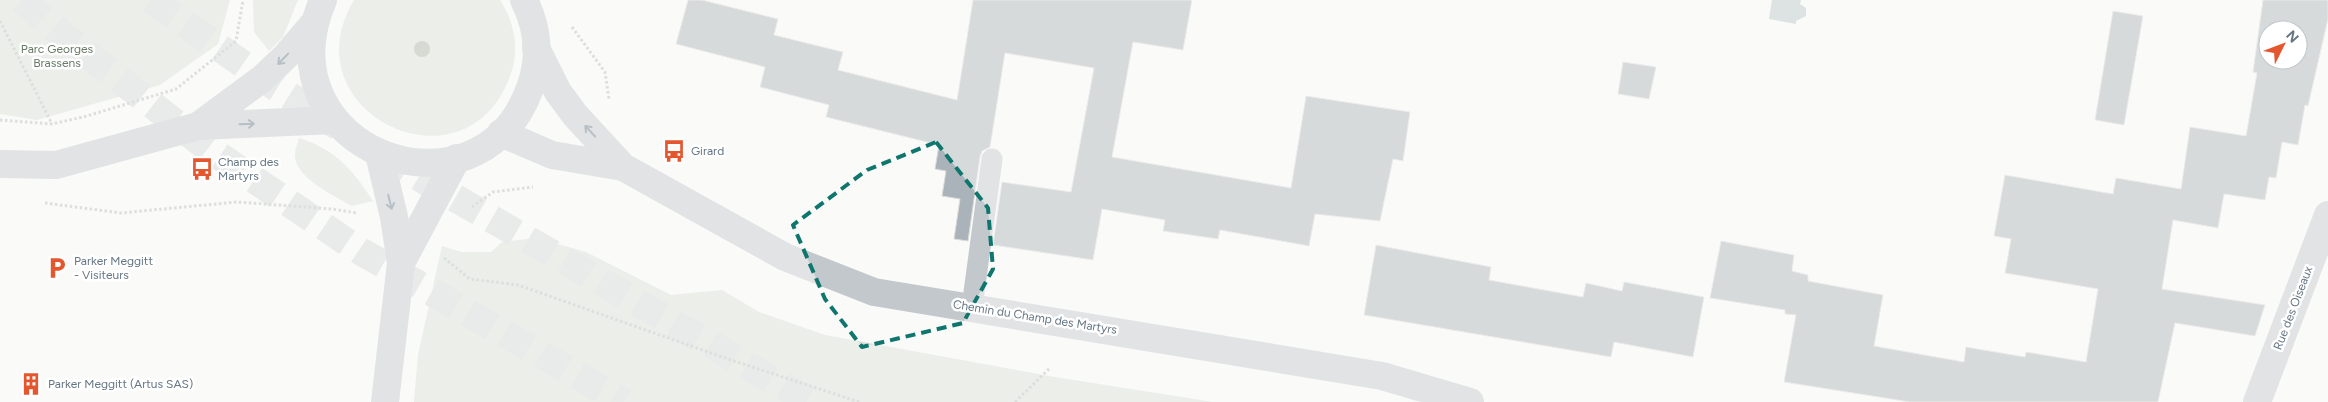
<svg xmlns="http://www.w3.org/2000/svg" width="2328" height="402" font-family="Figtree,sans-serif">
	<rect width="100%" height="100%" fill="#fafaf8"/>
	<!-- green -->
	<g fill="#dadfd7">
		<polygon points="0,0 230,0 218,44 160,85 37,120 0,114"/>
		<polygon points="253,0 298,0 283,37 269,51 254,32"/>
		<path d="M354 0H500C515 23 520 51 510 76 466 198 287 113 354 0Z"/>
		<path d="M299 138C336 150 352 169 373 201L352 206C335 196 297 179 295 157 294 152 298 143 299 138Z"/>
		<polygon points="537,238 586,252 671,295 722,290 759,312 825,335 1055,377 1213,402 414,402 418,355 442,246 461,252 491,252 502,242"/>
	</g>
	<!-- water -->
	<polygon fill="#bbc7cb" points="1772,0 1801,0 1800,4 1806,8 1806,16 1796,21 1796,24 1769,19"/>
	<!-- building -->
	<g fill="#aab3b9" stroke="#dcdcda" fill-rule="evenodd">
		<polygon points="688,0 702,0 778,19 774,35 843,52 838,70 957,100 973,0 1192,0 1183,50 1133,42 1112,157 1291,188 1306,96 1410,112 1403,161 1393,159 1380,221 1315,214 1309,246 1220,230 1218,239 1163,231 1165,220 1102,209 1093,260 993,245 1002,182 1071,192 1094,68 1005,53 990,147 982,151 980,157 968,241 954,239 960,199 942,196 946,171 935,169 939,145 826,117 829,105 760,87 765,67 676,44"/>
		<path d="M2263 0H2328V19L2308 106 2305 105 2298 145 2282 142 2276 178 2269 177 2265 200 2224 194 2218 228 2173 220 2162 289 2265 305 2255 336 2175 323 2158 402H1910L1784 382 1796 315 1785 314V310L1710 298 1721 241 1794 255 1792 271 1808 275V281L1883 295 1874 346 1964 362 1966 347 2025 357 2026 352 2086 362 2098 289 2005 273 2011 239 1994 236 2005 175 2113 194 2116 178 2181 189 2190 127 2246 136 2257 73 2253 72ZM2268 30H2298V60H2268Z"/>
		<polygon points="2113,11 2143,16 2124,125 2095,120"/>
		<polygon points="1623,62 1656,67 1649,99 1618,94"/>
		<polygon points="1376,245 1491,267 1489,280 1583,297 1586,283 1622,291 1624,282 1704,297 1693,357 1614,342 1611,357 1364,315"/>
	</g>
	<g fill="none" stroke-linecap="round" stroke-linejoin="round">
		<!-- motorway-tunnel -->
		<g stroke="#d5d9db" stroke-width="28" stroke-dasharray="28 14" stroke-linecap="butt">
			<polyline points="22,0 65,37 209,149 360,251 624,402"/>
			<polyline points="151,0 277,88 339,127"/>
			<polyline points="383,155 422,179 811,402"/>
		</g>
		<!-- path -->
		<g stroke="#bbbfc2" stroke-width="3" stroke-dasharray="2.5 2.5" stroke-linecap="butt">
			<polyline points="0,21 52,124"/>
			<polyline points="572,27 605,72 609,99"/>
			<polyline points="0,120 52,124 87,116 176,89 236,41 243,0"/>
			<polyline points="45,203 121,213 237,202 332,209 357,213"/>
			<polyline points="472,207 493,192 533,187"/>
			<polyline points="444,258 470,279 518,285 725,358 859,402"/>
			<polyline points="1015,402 1050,368"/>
		</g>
		<!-- service -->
		<polyline stroke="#c3c8cc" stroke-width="21" points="972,307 992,159"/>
		<!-- minor -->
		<g stroke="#c3c8cc" stroke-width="28">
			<polyline points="379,154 394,217 401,263 385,402"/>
			<polyline points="401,263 457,158"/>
			<polyline points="2257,402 2328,215"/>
		</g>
		<!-- tertiary -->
		<g stroke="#c3c8cc" stroke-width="28">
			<path d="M323 0C259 151 479 231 530 88 541 59 538 28 524 0"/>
			<polyline points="536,48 558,92 575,115 623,167 785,257 874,292 1382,376 1470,402"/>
			<polyline points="198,126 263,78 286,56 315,22"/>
			<polyline points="501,133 552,155 623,167"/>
			<polyline points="0,164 56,165 198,126 335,120"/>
		</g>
	</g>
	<!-- trees -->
	<circle fill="#aab4a7" cx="422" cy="49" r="8"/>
	<!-- one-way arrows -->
	<defs><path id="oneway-shaft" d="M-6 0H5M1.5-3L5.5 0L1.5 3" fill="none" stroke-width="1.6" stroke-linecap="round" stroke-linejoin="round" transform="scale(1.25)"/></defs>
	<g stroke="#6a7a87">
		<use href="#oneway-shaft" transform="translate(283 59) rotate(134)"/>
		<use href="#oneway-shaft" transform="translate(247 124) rotate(-2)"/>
		<use href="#oneway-shaft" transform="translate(590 131) rotate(-133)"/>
		<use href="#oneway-shaft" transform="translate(390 202) rotate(76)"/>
	</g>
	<!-- marked area -->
	<path d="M0 0H2328V402H0ZM936 142 988 208 993 269 963 323 862 347 825 299 793 225 867 170Z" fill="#fafaf8" fill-opacity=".55" fill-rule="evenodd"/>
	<path fill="none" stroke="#0f766e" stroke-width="4" stroke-dasharray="10 6" stroke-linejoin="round" d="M936 142 988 208 993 269 963 323 862 347 825 299 793 225 867 170Z"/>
	<!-- icons -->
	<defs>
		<symbol id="bus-bare" viewBox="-9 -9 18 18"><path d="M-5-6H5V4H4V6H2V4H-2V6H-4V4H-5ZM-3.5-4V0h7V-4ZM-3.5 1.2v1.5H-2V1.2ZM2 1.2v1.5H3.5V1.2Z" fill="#e4572e" stroke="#fff" stroke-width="2.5" paint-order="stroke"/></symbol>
		<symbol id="parking-bare" viewBox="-9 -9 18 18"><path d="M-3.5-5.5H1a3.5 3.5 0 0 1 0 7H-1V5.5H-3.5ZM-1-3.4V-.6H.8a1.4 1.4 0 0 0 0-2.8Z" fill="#e4572e" stroke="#fff" stroke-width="2.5" paint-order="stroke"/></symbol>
		<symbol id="building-bare" viewBox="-9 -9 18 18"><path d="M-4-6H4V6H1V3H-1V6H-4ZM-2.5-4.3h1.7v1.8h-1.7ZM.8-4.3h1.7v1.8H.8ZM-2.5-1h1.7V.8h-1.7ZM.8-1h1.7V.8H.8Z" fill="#e4572e" stroke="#fff" stroke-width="2.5" paint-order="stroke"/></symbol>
	</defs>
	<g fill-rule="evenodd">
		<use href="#bus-bare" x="658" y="135" width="32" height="32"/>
		<use href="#bus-bare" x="186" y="153" width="32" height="32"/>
		<use href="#parking-bare" x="41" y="252" width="32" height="32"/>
		<use href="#building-bare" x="15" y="368" width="32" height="32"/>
	</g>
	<g text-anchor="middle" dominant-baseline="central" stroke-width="5" stroke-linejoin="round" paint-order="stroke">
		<!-- park labels -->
		<g font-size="12" fill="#687a64" stroke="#fff">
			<text x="57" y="49">Parc Georges<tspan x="57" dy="14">Brassens</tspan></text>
		</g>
		<!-- poi labels -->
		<g font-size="12" fill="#657683" stroke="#fff" text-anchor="start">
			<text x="691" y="151">Girard</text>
			<text x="218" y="162">Champ des<tspan x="218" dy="14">Martyrs</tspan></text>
			<text x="74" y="261">Parker Meggitt<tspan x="74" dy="14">- Visiteurs</tspan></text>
			<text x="48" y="384">Parker Meggitt (Artus SAS)</text>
		</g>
		<!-- street labels -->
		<g font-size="12" fill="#657683" stroke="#fff">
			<text transform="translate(2293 308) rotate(-69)">Rue des Oiseaux</text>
			<text transform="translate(1035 317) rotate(9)">Chemin du Champ des Martyrs</text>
		</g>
	</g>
	<!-- north arrow -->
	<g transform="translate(2283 45) rotate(48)"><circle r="24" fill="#ffffff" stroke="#c1c8cd"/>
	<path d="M0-4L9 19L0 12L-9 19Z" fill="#e4572e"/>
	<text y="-8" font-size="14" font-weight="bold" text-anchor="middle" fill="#657683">N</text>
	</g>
</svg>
